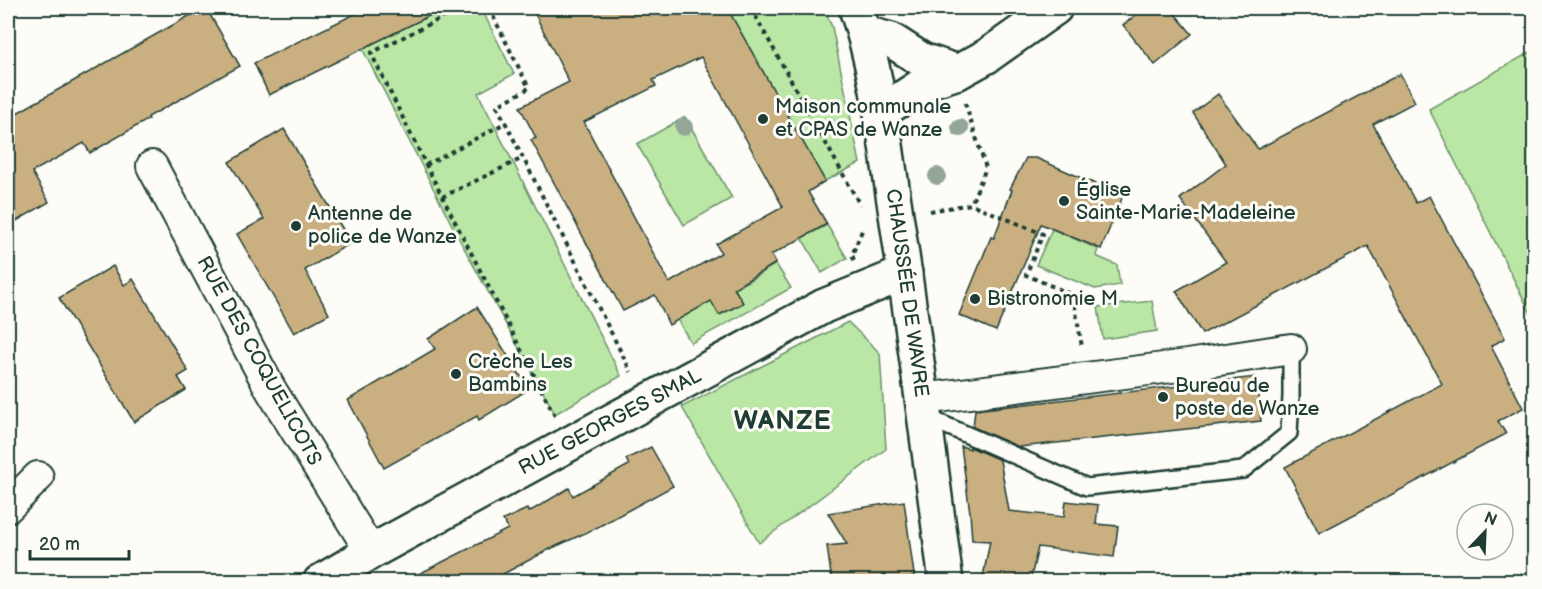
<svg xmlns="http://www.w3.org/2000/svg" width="1542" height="589" font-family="'Balsamiq Sans',sans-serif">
	<rect width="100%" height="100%" fill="#fdfcf7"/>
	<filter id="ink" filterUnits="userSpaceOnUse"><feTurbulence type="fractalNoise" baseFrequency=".0167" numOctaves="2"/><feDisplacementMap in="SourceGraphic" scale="12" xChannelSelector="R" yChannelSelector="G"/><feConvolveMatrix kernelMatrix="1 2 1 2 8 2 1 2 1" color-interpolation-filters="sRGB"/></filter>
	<g filter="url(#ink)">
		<!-- green -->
		<g fill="#bae7a5" stroke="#6c926c" stroke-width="1.5">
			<polygon points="445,8 481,8 514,74 478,93 621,376 555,414 458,237 362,48"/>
			<polygon points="727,8 824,8 832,27 860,163 825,181"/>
			<polygon points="1534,50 1534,320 1429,109"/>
			<polygon points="685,117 732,198 684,225 637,144"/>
			<polygon points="827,225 847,258 822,273 802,238"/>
			<polygon points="1052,229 1098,249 1096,256 1117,265 1120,285 1095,289 1036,265"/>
			<polygon points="776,264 791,288 691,343 677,319 711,299 720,315 743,303 735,289"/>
			<polygon points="1152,301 1157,331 1103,339 1098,307"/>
			<polygon points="848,322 880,353 886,449 759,543 682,407"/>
		</g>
		<!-- building -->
		<g fill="#cab081" stroke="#1f3d34" stroke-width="1.5" fill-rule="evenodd">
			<polygon points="203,8 206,8 240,66 148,117 149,119 90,153 84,143 32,172 49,202 8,226 8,118"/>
			<polygon points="367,8 445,8 269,95 254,63"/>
			<path d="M532 8H727L825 181 808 192 827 224 771 255 776 263 734 288 743 303 719 315 711 301 669 325 655 295 623 311 531 140 536 138 520 107 569 82ZM701 57 783 207 716 244 721 253 669 283 584 122 656 86 653 80Z"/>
			<polygon points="1145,8 1170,8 1192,34 1155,65 1123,25"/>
			<polygon points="1400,74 1415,102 1373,124 1416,203 1429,196 1505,338 1491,346 1523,408 1498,421 1506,434 1319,533 1285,467 1442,384 1368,246 1202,334 1176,291 1226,262 1180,199 1226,164 1193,113 1218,94 1258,149"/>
			<polygon points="284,129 351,243 305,270 329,314 294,333 237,234 264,219 229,162"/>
			<polygon points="1026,158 1036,158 1123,196 1101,249 1041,224 996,331 959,315 991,237 994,238 1012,190 1010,189"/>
			<polygon points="113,266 124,285 133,279 188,371 178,377 186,390 134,422 59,298"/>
			<polygon points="477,307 529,389 479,420 477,416 384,468 348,400 435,349 428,339"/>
			<polygon points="1256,377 1261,421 1019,447 973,427 975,410"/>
			<polygon points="961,446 970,449 970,447 1000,460 1009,511 1064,517 1066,501 1098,505 1096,524 1118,526 1114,557 1038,547 1030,582 982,582 990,541 972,540 970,513"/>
			<polygon points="651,447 673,486 594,529 548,550 488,582 403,582 508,529 503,520 527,509 529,512 569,488 573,496 629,465 626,459"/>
			<polygon points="904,501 915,582 832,582 827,546 847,544 828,513"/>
		</g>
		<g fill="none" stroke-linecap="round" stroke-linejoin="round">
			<defs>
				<polyline id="service" points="924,416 1087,487 1243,470 1289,433 1291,396 1291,349"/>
				<g id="minor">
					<polyline points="152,166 271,390 371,552"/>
					<polyline points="923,399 1187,365 1291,349"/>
					<polyline points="8,507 38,477"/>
				</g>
				<g id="tertiary">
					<polyline points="865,33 891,40 922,60 958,72"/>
					<polyline points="881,112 927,82 958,72 987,56 1055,8"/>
					<polyline points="320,582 371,552 569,444 824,306 905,273"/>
				</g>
				<path id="secondary" d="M856 8C878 72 885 141 895 208 914 332 930 457 946 582"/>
			</defs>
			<!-- service casing -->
			<use href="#service" stroke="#1f3d34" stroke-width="20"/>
			<!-- minor casing -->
			<use href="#minor" stroke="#1f3d34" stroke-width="34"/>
			<!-- tertiary casing -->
			<use href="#tertiary" stroke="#1f3d34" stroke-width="38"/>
			<!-- secondary casing -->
			<use href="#secondary" stroke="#1f3d34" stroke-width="38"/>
			<!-- path -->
			<g stroke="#1f3d34" stroke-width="4" stroke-dasharray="4.5 4.5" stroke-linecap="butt">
				<polyline points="462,8 371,53 426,165 555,416"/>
				<polyline points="489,8 529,88 497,106 631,372"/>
				<polyline points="751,8 860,205"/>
				<polyline points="965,103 986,168 971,204"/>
				<polyline points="426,165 505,123"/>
				<polyline points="442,197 523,158"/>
				<polyline points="930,211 971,204 1043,234 1026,275 1073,295 1082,347"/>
				<polyline points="854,260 852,255 863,228"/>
			</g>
			<!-- service -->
			<use href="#service" stroke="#fdfcf7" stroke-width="15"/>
			<!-- minor -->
			<use href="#minor" stroke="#fdfcf7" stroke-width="30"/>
			<!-- tertiary -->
			<use href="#tertiary" stroke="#fdfcf7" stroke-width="33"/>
			<!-- secondary -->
			<use href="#secondary" stroke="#fdfcf7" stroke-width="33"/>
		</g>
		<!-- trees -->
		<g fill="#94a698">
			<circle cx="684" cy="127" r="9"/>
			<circle cx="960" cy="128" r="9"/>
			<circle cx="937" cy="176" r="9"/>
		</g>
	</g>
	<!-- markers -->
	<g fill="#1f3d34" stroke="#fdfcf7" stroke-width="2">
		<circle cx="763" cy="119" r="6"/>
		<circle cx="1064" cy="201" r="6"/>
		<circle cx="296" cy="226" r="6"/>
		<circle cx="975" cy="299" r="6"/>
		<circle cx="456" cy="374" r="6"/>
		<circle cx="1163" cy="397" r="6"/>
	</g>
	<g text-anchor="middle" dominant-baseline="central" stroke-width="6" stroke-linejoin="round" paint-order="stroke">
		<!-- poi labels -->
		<g font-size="20" fill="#1f3d34" stroke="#fdfcf7" text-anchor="start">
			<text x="775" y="107">Maison communale<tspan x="775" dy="23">et CPAS de Wanze</tspan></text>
			<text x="1076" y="190">Église<tspan x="1076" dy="23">Sainte-Marie-Madeleine</tspan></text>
			<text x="308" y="214">Antenne de<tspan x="308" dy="23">police de Wanze</tspan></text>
			<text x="987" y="299">Bistronomie M</text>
			<text x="468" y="362">Crèche Les<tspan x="468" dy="23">Bambins</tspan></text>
			<text x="1175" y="386">Bureau de<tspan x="1175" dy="23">poste de Wanze</tspan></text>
		</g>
		<!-- street labels -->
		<g font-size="20" fill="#1f3d34" stroke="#fdfcf7">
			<text transform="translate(907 293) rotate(82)">CHAUSSÉE DE WAVRE</text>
			<text transform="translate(259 361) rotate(61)">RUE DES COQUELICOTS</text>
			<text transform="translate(610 422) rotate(-28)">RUE GEORGES SMAL</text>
		</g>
		<!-- district labels -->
		<g font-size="26" font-weight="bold" letter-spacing="1.5" fill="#1f3d34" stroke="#fdfcf7">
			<text x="783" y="421">WANZE</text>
		</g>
	</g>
	<!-- margin -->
	<rect width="1542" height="589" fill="none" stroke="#fdfcf7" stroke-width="30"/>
	<rect x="15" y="15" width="1512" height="559" fill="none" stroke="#1f3d34" stroke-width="2" filter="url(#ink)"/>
	<!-- north arrow -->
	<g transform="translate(1485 532) rotate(23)"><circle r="28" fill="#fdfcf7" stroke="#a4b0a9" stroke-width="1.5"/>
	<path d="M0-4.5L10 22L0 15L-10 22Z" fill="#1f3d34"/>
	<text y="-9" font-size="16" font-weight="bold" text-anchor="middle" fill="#1f3d34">N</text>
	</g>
	<!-- scale -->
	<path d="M30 550v9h99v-9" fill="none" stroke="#1f3d34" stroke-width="3"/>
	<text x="39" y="550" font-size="18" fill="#1f3d34" stroke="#fdfcf7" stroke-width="4.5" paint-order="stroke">20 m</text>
</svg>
